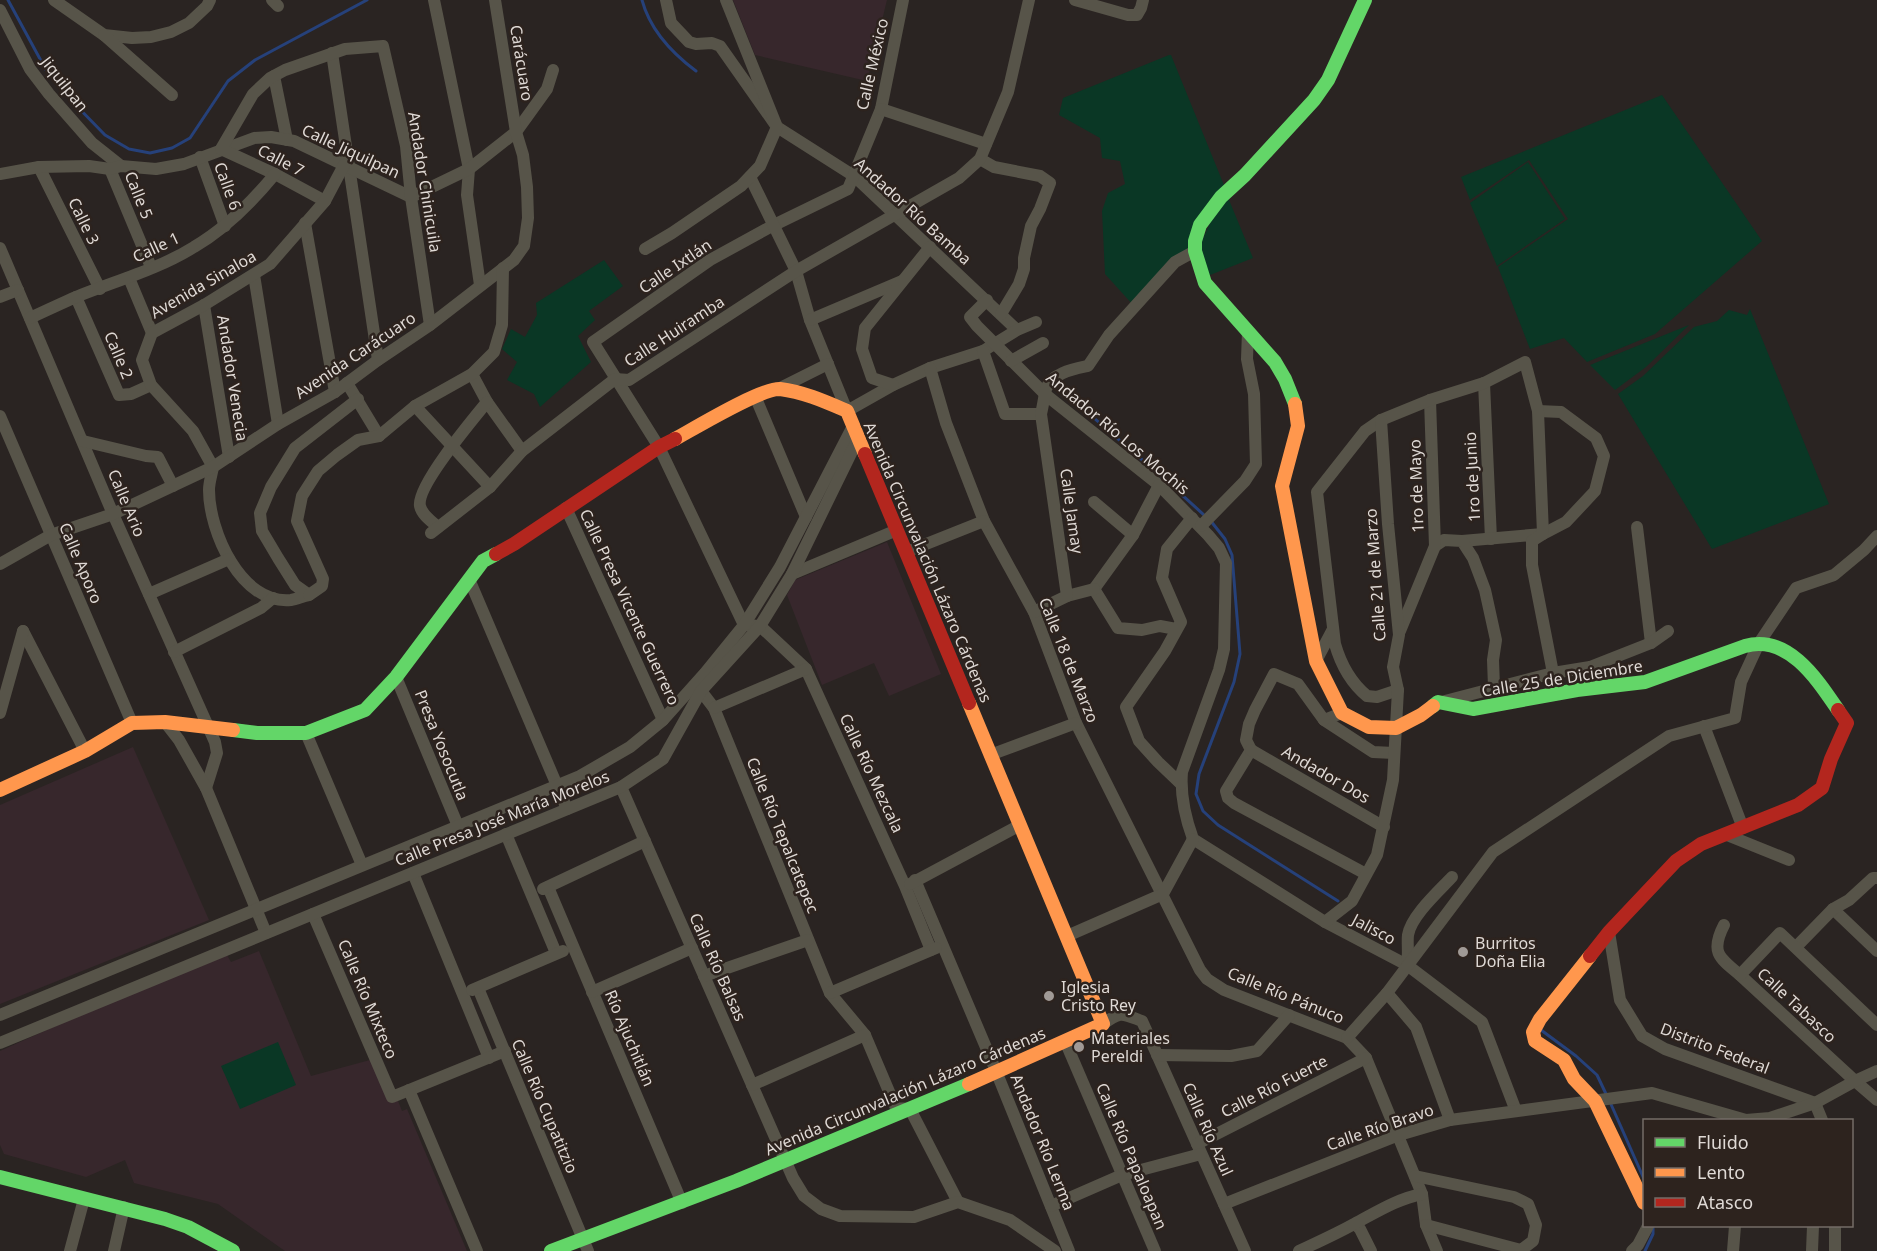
<svg xmlns="http://www.w3.org/2000/svg" width="1877" height="1251" font-family="'Noto Sans',sans-serif">
	<rect width="100%" height="100%" fill="#2a2422"/>
	<!-- commercial -->
	<g fill="#37272c">
		<polygon points="733,0 887,0 867,81 755,55"/>
		<polygon points="887,542 941,674 889,696 874,663 822,685 787,595 795,580"/>
		<polygon points="133,747 209,920 0,1004 0,805"/>
		<polygon points="224,950 231,962 259,951 311,1076 381,1057 402,1111 407,1109 467,1251 285,1251 218,1204 134,1183 125,1160 86,1177 4,1154 0,1145 0,1051"/>
	</g>
	<!-- green -->
	<g fill="#0a3725">
		<polygon points="1169,55 1171,55 1226,190 1194,250 1134,306 1105,274 1102,211 1108,193 1125,184 1120,161 1102,158 1100,138 1059,115 1063,98"/>
		<polygon points="1662,95 1762,241 1655,334 1587,362 1564,338 1530,349 1498,267 1568,219 1529,160 1470,200 1461,177"/>
		<polygon points="1528,162 1565,219 1497,266 1470,203"/>
		<polygon points="1227,195 1253,258 1205,277 1197,251 1222,198"/>
		<polygon points="604,260 623,286 589,311 595,320 578,336 591,362 540,407 534,394 507,380 517,362 502,349 511,329 525,337 537,315 536,303"/>
		<polygon points="1750,309 1829,504 1712,549 1618,394 1643,376 1694,327 1717,321 1729,310 1747,315"/>
		<polygon points="1689,325 1646,367 1615,390 1590,365"/>
		<polygon points="278,1042 296,1085 240,1109 221,1066"/>
	</g>
	<g fill="none" stroke-linecap="round" stroke-linejoin="round">
		<!-- stream -->
		<g stroke="#26417a" stroke-width="3">
			<polyline points="8,0 46,70 67,96 105,135 129,149 150,153 172,148 190,138 228,81 255,60 367,0"/>
			<path d="M642 0C650 30 672 53 696 71"/>
			<path d="M1058 386C1106 430 1157 471 1205 516"/>
			<polyline points="1210,520 1225,539 1232,555 1240,654 1234,682 1199,774 1196,794 1203,811 1218,825 1338,901"/>
			<polyline points="1541,1030 1576,1056 1597,1075 1607,1096"/>
			<polyline points="1610,1102 1644,1179"/>
			<polyline points="1645,1251 1653,1234 1653,1227"/>
		</g>
		<!-- street -->
		<g stroke="#575449" stroke-width="12">
			<polyline points="54,0 104,35 132,38 151,37 171,32 189,23 207,6 210,0"/>
			<polyline points="272,0 278,6"/>
			<polyline points="434,0 469,169 467,195 480,285"/>
			<polyline points="666,0 671,23 689,42 696,44 712,43 720,46 777,127 854,176 1017,330"/>
			<polyline points="903,0 881,109 848,189 772,226 710,260 593,342 659,447 744,625 760,626 806,669 905,886 931,950"/>
			<polyline points="1075,0 1128,15 1137,15 1141,8 1143,0"/>
			<polyline points="0,10 30,69 49,94 92,143 121,166"/>
			<polyline points="104,35 172,95"/>
			<polyline points="332,53 378,360"/>
			<polyline points="274,76 287,140"/>
			<polyline points="881,109 986,144"/>
			<polyline points="200,157 225,226"/>
			<polyline points="980,159 994,167 1040,176 1050,183 1040,209 1031,226 1024,258 1024,269 1019,284 1001,314"/>
			<polyline points="39,167 100,289"/>
			<polyline points="110,169 151,267"/>
			<polyline points="0,174 39,167 89,166 110,169 121,166 156,169 184,164 254,138 271,137 294,141 411,197 469,169 516,132 547,89 553,70"/>
			<polyline points="750,177 796,271 810,320 847,411 893,385 930,368 983,351 1017,330 1036,322"/>
			<polyline points="325,201 275,174 221,149 253,94 270,78 285,70 345,49 383,46 406,146 411,197 430,325"/>
			<polyline points="305,223 335,392"/>
			<polyline points="0,248 113,514 215,742 217,753 206,788"/>
			<polyline points="645,249 672,233 741,186 760,166 777,127 726,0"/>
			<polyline points="254,275 278,424"/>
			<polyline points="129,278 152,333"/>
			<polyline points="0,297 18,290"/>
			<polyline points="76,297 119,395 131,394 151,385"/>
			<path d="M987 300 970 317 977 326 1046 395 1159 485 1208 535 1219 548 1226 563 1224 649 1219 670 1182 772C1180 796 1185 817 1193 839L1325 922 1407 965 1482 1022 1516 1111"/>
			<polyline points="204,305 229,457"/>
			<path d="M30 318C45 311 60 304 76 297 115 281 157 270 194 247 225 229 252 202 275 174"/>
			<polyline points="810,320 902,281"/>
			<polyline points="983,351 1005,414 1041,414"/>
			<polyline points="1011,361 1043,343"/>
			<polyline points="930,368 946,423 984,521 1034,612 1076,723 1200,970 1207,979 1224,990 1347,1038 1366,1058 1422,1194 1426,1225 1437,1251"/>
			<polyline points="472,374 487,402 522,451"/>
			<polyline points="347,383 379,436"/>
			<polyline points="1484,383 1491,539"/>
			<polyline points="893,385 872,378 862,349 865,328 930,247"/>
			<polyline points="778,389 828,364"/>
			<polyline points="755,396 806,517"/>
			<polyline points="415,406 490,487"/>
			<polyline points="0,416 132,723"/>
			<polyline points="83,441 146,456 158,457 173,486"/>
			<path d="M213 467C212 474 209 482 209 490 209 531 241 605 291 600 297 599 303 596 309 595L295 585 278 558 262 531 260 513 271 487 295 448 358 399"/>
			<polyline points="213,467 193,431 151,385 142,360 152,333 204,305 270,264 325,201 344,165"/>
			<polyline points="1094,502 1133,535"/>
			<polyline points="566,508 663,720"/>
			<polyline points="1201,526 1245,481 1256,464 1254,394 1247,359 1248,331"/>
			<path d="M438 527C431 521 422 515 420 506 416 487 473 419 487 402"/>
			<polyline points="1637,527 1651,643"/>
			<polyline points="431,533 490,487 522,451 615,379 629,380 796,271 959,178 980,159 1008,92 1029,0"/>
			<polyline points="1462,541 1543,534 1566,522 1595,491 1604,456 1596,438 1561,412 1538,411"/>
			<polyline points="1435,546 1444,540 1462,541 1473,558 1485,590 1496,640 1493,660 1494,687"/>
			<polyline points="906,552 984,521"/>
			<polyline points="0,564 51,535 113,514 213,467 278,424 335,392 378,360 430,325 514,260 524,246 528,218 527,187 523,155 516,132 495,0"/>
			<polyline points="792,574 897,530"/>
			<polyline points="469,579 567,809"/>
			<polyline points="1094,589 1133,535 1159,485"/>
			<polyline points="1094,589 1118,628 1142,630 1160,626 1176,629"/>
			<polyline points="149,594 229,559"/>
			<polyline points="309,595 322,586 323,579 297,521 302,496 318,471 337,455 358,440 379,436 415,406 472,374 494,352 502,325 503,268"/>
			<polyline points="1067,596 1094,589"/>
			<path d="M1034 612 1067 596 1041 414C1043 406 1044 397 1046 389 1051 373 1074 369 1088 366L1109 335 1175 262 1195 251"/>
			<polyline points="23,631 85,751"/>
			<polyline points="1400,631 1435,546 1430,400"/>
			<polyline points="174,652 261,608 273,598"/>
			<polyline points="1316,661 1333,629"/>
			<polyline points="396,677 458,826"/>
			<path d="M1398 690 1377 697 1367 696C1350 682 1341 665 1335 644L1317 492 1365 431 1381 420 1430 400 1484 383 1525 362 1538 411 1543 534 1532 541V565L1553 673"/>
			<polyline points="701,691 714,708 830,993 865,1035 896,1108 910,1109 958,1202"/>
			<polyline points="1445,701 1553,673 1590,667 1651,643 1668,631"/>
			<polyline points="714,708 806,669"/>
			<polyline points="0,713 23,631"/>
			<polyline points="1342,713 1324,720 1373,752 1394,753"/>
			<polyline points="1324,720 1298,684 1274,674 1255,710 1249,724 1246,740 1251,750 1226,791 1228,798 1234,803 1366,874"/>
			<polyline points="165,722 179,740 206,788 266,933"/>
			<polyline points="1704,726 1743,828"/>
			<polyline points="306,733 362,865"/>
			<polyline points="1251,750 1384,827"/>
			<polyline points="990,755 1076,723"/>
			<polyline points="1181,784 1158,762 1139,741 1126,707 1165,651 1181,622 1162,578 1167,549 1192,518"/>
			<polyline points="621,787 793,1178 804,1196 821,1209 840,1216 914,1217 958,1202 1010,1220 1055,1251"/>
			<polyline points="506,834 556,953"/>
			<polyline points="1727,835 1789,860"/>
			<polyline points="413,873 489,1058"/>
			<polyline points="915,880 996,1071 1069,1251"/>
			<polyline points="910,884 1020,825"/>
			<polyline points="548,887 682,1203"/>
			<polyline points="543,889 645,841"/>
			<polyline points="1833,909 1877,951"/>
			<polyline points="313,914 392,1097 505,1051"/>
			<polyline points="1325,922 1352,901 1377,855 1393,780 1398,690 1393,667 1399,635 1388,524 1381,420"/>
			<path d="M1724 925C1710 952 1719 958 1740 975L1855 1081 1877 1100"/>
			<polyline points="1609,932 1620,1000 1642,1036 1665,1049 1815,1103 1822,1120"/>
			<polyline points="1067,936 1163,894 1193,839"/>
			<polyline points="1796,947 1833,909 1849,900 1873,878 1877,878"/>
			<path d="M1407 964C1409 954 1407 944 1408 935 1411 916 1439 891 1452 877"/>
			<polyline points="1740,975 1780,933 1877,1025"/>
			<polyline points="704,976 808,940"/>
			<polyline points="478,988 588,1251"/>
			<polyline points="472,990 563,951"/>
			<polyline points="592,992 692,948"/>
			<polyline points="830,993 936,948"/>
			<polyline points="1387,993 1416,1027 1450,1120"/>
			<polyline points="0,1015 580,776 630,747 663,720 705,673 744,625 780,567 853,426"/>
			<path d="M1103 1024C1121 1011 1121 1013 1142 1021L1245 1251"/>
			<polyline points="1347,1038 1387,993 1493,852 1669,736 1735,718 1741,682 1759,643 1796,588 1834,575 1864,550 1877,536"/>
			<polyline points="1065,1041 1155,1251"/>
			<polyline points="0,1043 621,787 663,759 701,691 760,626 792,574 858,439"/>
			<polyline points="1157,1055 1231,1056 1257,1051 1289,1015"/>
			<polyline points="752,1085 865,1035"/>
			<polyline points="409,1090 477,1251"/>
			<polyline points="1197,1144 1366,1058"/>
			<polyline points="1415,1176 1514,1197 1528,1204 1536,1225 1533,1241 1521,1250 1426,1225"/>
			<polyline points="1224,1204 1399,1135 1450,1120 1652,1093 1746,1120 1770,1118 1815,1103 1855,1081 1877,1071"/>
			<polyline points="1051,1206 1122,1175 1201,1154"/>
			<polyline points="1355,1224 1360,1229 1371,1251"/>
			<polyline points="70,1251 84,1199"/>
			<polyline points="114,1251 124,1207"/>
			<path d="M1299 1251C1318 1242 1336 1234 1354 1224 1377 1212 1397 1199 1422 1194"/>
			<polyline points="1632,1251 1638,1245 1648,1226"/>
			<polyline points="1733,1251 1735,1226"/>
			<polyline points="1812,1251 1813,1226"/>
			<polyline points="1835,1251 1835,1226"/>
		</g>
		<!-- fast -->
		<g stroke="#63d668" stroke-width="14">
			<polyline points="1295,404 1285,379 1275,362 1205,283 1195,251 1195,241 1200,225 1221,197 1245,175 1314,100 1328,80 1365,0"/>
			<path d="M1433 706 1438 702 1473 709 1577 690 1645 682 1745 646C1788 634 1817 679 1838 710"/>
			<polyline points="233,730 257,733 306,733 365,710 396,677 483,561 496,554"/>
			<polyline points="0,1177 165,1219 188,1227 233,1251"/>
			<polyline points="551,1251 736,1181 969,1084"/>
		</g>
		<!-- slow -->
		<g stroke="#ff974d" stroke-width="14">
			<polyline points="1295,404 1298,426 1282,486 1316,661 1342,713 1369,727 1396,728 1421,715 1433,706"/>
			<path d="M675 439C695 428 761 388 780 389 804 392 826 402 847 411L865 454"/>
			<polyline points="969,703 1103,1024 969,1084"/>
			<polyline points="0,790 85,751 132,723 165,722 233,730"/>
			<polyline points="1590,956 1540,1019 1533,1032 1535,1041 1564,1060 1574,1079 1595,1101 1644,1203"/>
		</g>
		<!-- jam -->
		<g stroke="#b3261e" stroke-width="14">
			<polyline points="865,454 969,703"/>
			<polyline points="496,554 514,544 659,447 675,439"/>
			<polyline points="1590,956 1609,932 1676,861 1701,844 1798,805 1822,788 1831,759 1847,723 1838,710"/>
		</g>
	</g>
	<!-- markers -->
	<g fill="#a09a96" stroke="#2d231e" stroke-width="2">
		<circle cx="1463" cy="952" r="6"/>
		<circle cx="1049" cy="996" r="6"/>
		<circle cx="1079" cy="1047" r="6"/>
	</g>
	<g text-anchor="middle" dominant-baseline="central" stroke-width="5" stroke-linejoin="round" paint-order="stroke">
		<!-- street labels -->
		<g font-size="16" fill="#dfd9d5" stroke="#2d231e">
			<text transform="translate(522 63) rotate(81)">Carácuaro</text>
			<text transform="translate(872 64) rotate(-77)">Calle México</text>
			<text transform="translate(65 84) rotate(52)">Jiquilpan</text>
			<text transform="translate(351 151) rotate(25)">Calle Jiquilpan</text>
			<text transform="translate(281 160) rotate(27)">Calle 7</text>
			<text transform="translate(425 182) rotate(81)">Andador Chinicuila</text>
			<text transform="translate(228 186) rotate(70)">Calle 6</text>
			<text transform="translate(139 195) rotate(68)">Calle 5</text>
			<text transform="translate(913 211) rotate(42)">Andador Río Bamba</text>
			<text transform="translate(84 221) rotate(64)">Calle 3</text>
			<text transform="translate(156 247) rotate(-25)">Calle 1</text>
			<text transform="translate(675 266) rotate(-34)">Calle Ixtlán</text>
			<text transform="translate(203 284) rotate(-30)">Avenida Sinaloa</text>
			<text transform="translate(674 331) rotate(-33)">Calle Huiramba</text>
			<text transform="translate(119 355) rotate(67)">Calle 2</text>
			<text transform="translate(355 355) rotate(-34)">Avenida Carácuaro</text>
			<text transform="translate(233 378) rotate(81)">Andador Venecia</text>
			<text transform="translate(1118 433) rotate(40)">Andador Río Los Mochis</text>
			<text transform="translate(1472 477) rotate(-93)">1ro de Junio</text>
			<text transform="translate(1416 486) rotate(-92)">1ro de Mayo</text>
			<text transform="translate(127 503) rotate(67)">Calle Ario</text>
			<text transform="translate(1072 511) rotate(82)">Calle Jamay</text>
			<text transform="translate(928 562) rotate(67)">Avenida Circunvalación Lázaro Cárdenas</text>
			<text transform="translate(81 563) rotate(67)">Calle Aporo</text>
			<text transform="translate(1375 575) rotate(-94)">Calle 21 de Marzo</text>
			<text transform="translate(630 607) rotate(65)">Calle Presa Vicente Guerrero</text>
			<text transform="translate(1069 660) rotate(68)">Calle 18 de Marzo</text>
			<text transform="translate(1562 678) rotate(-9)">Calle 25 de Diciembre</text>
			<text transform="translate(442 745) rotate(68)">Presa Yosocutla</text>
			<text transform="translate(872 773) rotate(65)">Calle Río Mezcala</text>
			<text transform="translate(1326 774) rotate(30)">Andador Dos</text>
			<text transform="translate(502 818) rotate(-22)">Calle Presa José María Morelos</text>
			<text transform="translate(783 835) rotate(68)">Calle Río Tepalcatepec</text>
			<text transform="translate(1374 929) rotate(28)">Jalisco</text>
			<text transform="translate(718 967) rotate(66)">Calle Río Balsas</text>
			<text transform="translate(1286 995) rotate(22)">Calle Río Pánuco</text>
			<text transform="translate(368 999) rotate(67)">Calle Río Mixteco</text>
			<text transform="translate(1797 1005) rotate(43)">Calle Tabasco</text>
			<text transform="translate(630 1038) rotate(67)">Río Ajuchitlán</text>
			<text transform="translate(1715 1048) rotate(21)">Distrito Federal</text>
			<text transform="translate(1274 1086) rotate(-27)">Calle Río Fuerte</text>
			<text transform="translate(905 1091) rotate(-23)">Avenida Circunvalación Lázaro Cárdenas</text>
			<text transform="translate(545 1106) rotate(67)">Calle Río Cupatitzio</text>
			<text transform="translate(1380 1127) rotate(-19)">Calle Río Bravo</text>
			<text transform="translate(1208 1129) rotate(66)">Calle Río Azul</text>
			<text transform="translate(1043 1142) rotate(68)">Andador Río Lerma</text>
			<text transform="translate(1132 1156) rotate(67)">Calle Río Papaloapan</text>
		</g>
		<!-- poi labels -->
		<g font-size="16" fill="#dfd9d5" stroke="#2d231e" text-anchor="start">
			<text x="1475" y="943">Burritos<tspan x="1475" dy="18">Doña Elia</tspan></text>
			<text x="1061" y="987">Iglesia<tspan x="1061" dy="18">Cristo Rey</tspan></text>
			<text x="1091" y="1038">Materiales<tspan x="1091" dy="18">Pereldi</tspan></text>
		</g>
	</g>
	<!-- legend -->
	<rect x="1643" y="1119" width="210" height="108" fill="#2d231e" stroke="#746c67" stroke-width="1.5"/>
	<rect x="1655" y="1138" width="30" height="9" fill="#63d668" stroke="#746c67" stroke-width="1.5"/>
	<text x="1697" y="1149" font-size="18" fill="#dfd9d5">Fluido</text>
	<rect x="1655" y="1168" width="30" height="9" fill="#ff974d" stroke="#746c67" stroke-width="1.5"/>
	<text x="1697" y="1179" font-size="18" fill="#dfd9d5">Lento</text>
	<rect x="1655" y="1198" width="30" height="9" fill="#b3261e" stroke="#746c67" stroke-width="1.5"/>
	<text x="1697" y="1209" font-size="18" fill="#dfd9d5">Atasco</text>
</svg>
